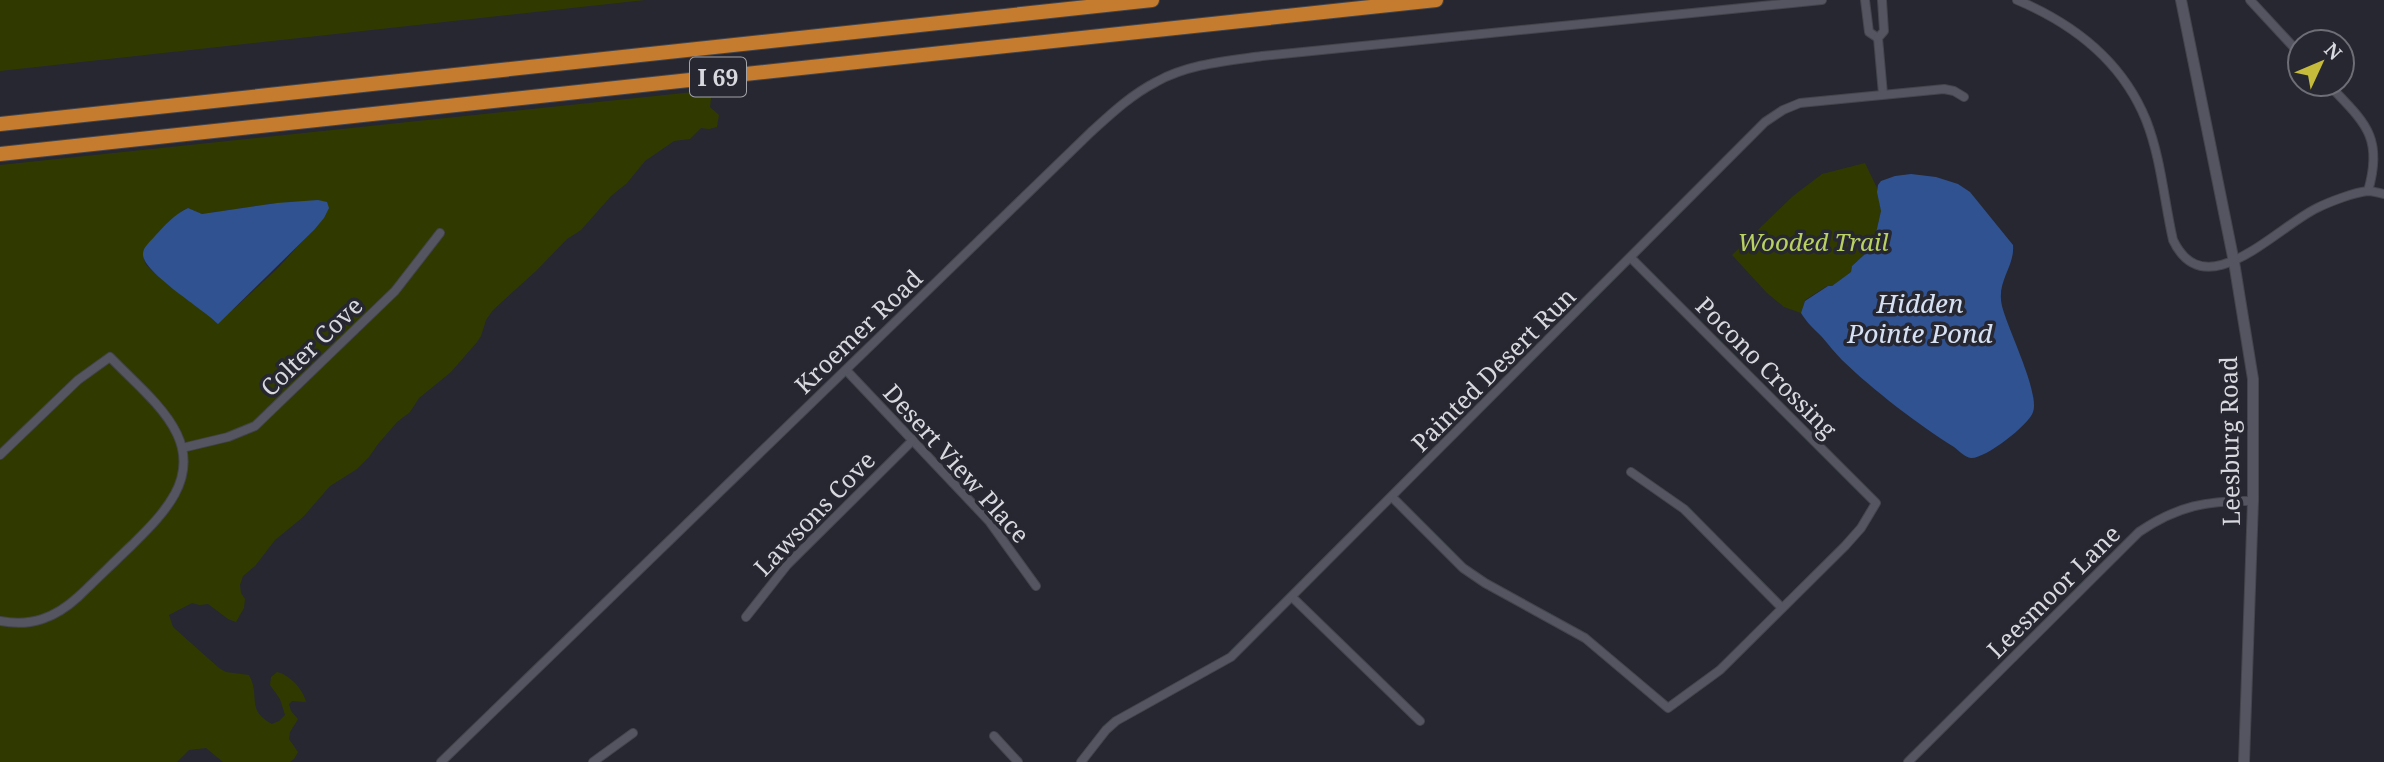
<svg xmlns="http://www.w3.org/2000/svg" width="2384" height="762" font-family="'Noto Serif',serif">
	<rect width="100%" height="100%" fill="#262730"/>
	<!-- green -->
	<g fill="#303a00" fill-rule="evenodd">
		<polygon points="0,0 645,0 0,71"/>
		<path d="M712 90 710 107 719 115 717 127 709 129 701 128 690 139 674 141 645 161 627 183 611 196 581 230 567 239 537 270 493 310 486 320 481 336 477 342 451 372 419 398 410 412 397 422 378 444 369 457 357 469 330 486 303 517 275 540 255 566 243 576 240 585 241 593 245 599 244 608 236 622 228 619 208 604 200 605 192 603 169 615 173 627 219 668 226 672 249 675C261 697 245 709 272 724L279 721 285 715 280 699 270 685 271 677 277 672C290 675 303 689 306 702L292 701 289 704 291 711 298 719 290 732 289 739 298 752 294 759 290 762H223L206 748 189 750 177 762H0V165ZM277 203 324 218 277 269 235 308 216 321 164 281 146 265 144 259 145 247 183 210 188 208 202 214Z"/>
		<polygon points="1865,163 1877,188 1881,211 1876,233 1877,235 1864,255 1852,266 1851,272 1832,286 1827,286 1805,300 1801,313 1784,307 1767,293 1732,255 1793,196 1822,174"/>
	</g>
	<!-- water -->
	<g fill="#305290">
		<path d="M1911 174 1936 177 1958 184 1970 192 2013 245C2015 267 1996 281 2002 306 2008 330 2040 393 2033 412 2029 425 1985 459 1971 458 1965 457 1959 451 1954 447 1919 425 1874 391 1842 360 1835 353 1829 345 1822 337 1814 329 1807 323 1801 313L1805 301 1828 286H1832L1851 272 1852 266 1864 255 1877 236 1876 233 1881 211 1877 192 1878 185 1881 181 1895 176Z"/>
		<path d="M318 200 327 202 329 208 324 218 314 230 218 324C205 310 142 272 143 254 143 247 150 242 155 236 164 226 175 214 188 208L202 214 277 203Z"/>
	</g>
	<g fill="none" stroke-linecap="round" stroke-linejoin="round">
		<defs>
			<g id="street">
				<polyline points="1865,0 1869,32 1878,38"/>
				<polyline points="1882,0 1884,31 1878,38 1883,94"/>
				<path d="M2017 0C2074 24 2122 61 2146 120 2161 158 2164 200 2173 240 2205 308 2277 227 2317 208 2329 202 2355 192 2368 191 2373 191 2379 193 2384 194"/>
				<polyline points="2250,0 2300,54"/>
				<path d="M2328 84C2364 122 2384 136 2368 191"/>
				<polyline points="846,370 989,521 1036,586"/>
				<polyline points="182,448 228,437 255,426 395,291 440,233"/>
				<path d="M0 455 78 380 110 357C131 379 164 406 177 434 199 480 162 515 132 545 114 562 96 580 78 597 55 618 31 627 0 621"/>
				<polyline points="1631,472 1684,509 1782,608"/>
				<polyline points="1392,497 1463,568 1485,583 1585,638 1668,708 1720,670 1845,546 1861,528 1876,503 1631,258"/>
				<polyline points="1292,597 1420,721"/>
				<polyline points="746,617 787,565 913,440"/>
				<polyline points="994,736 1018,762"/>
				<path d="M441 762 1091 132C1112 113 1131 95 1156 82 1188 64 1227 61 1262 56L1822 0"/>
				<polyline points="593,762 633,733"/>
				<polyline points="1081,762 1106,730 1116,721 1231,657 1765,122 1783,110 1800,103 1944,89 1954,91 1964,97"/>
				<path d="M1908 762 2139 532C2177 506 2208 500 2253 501"/>
			</g>
			<polyline id="secondary" points="2181,0 2234,262 2253,379 2253,501 2244,762"/>
			<g id="highway">
				<polyline points="0,124 1152,0"/>
				<polyline points="0,154 1436,0"/>
			</g>
		</defs>
		<!-- street casing -->
		<use href="#street" stroke="#43444c" stroke-width="10"/>
		<!-- secondary casing -->
		<use href="#secondary" stroke="#43444c" stroke-width="12"/>
		<!-- highway casing -->
		<use href="#highway" stroke="#43444c" stroke-width="16"/>
		<!-- street -->
		<use href="#street" stroke="#545560" stroke-width="8"/>
		<!-- secondary -->
		<use href="#secondary" stroke="#545560" stroke-width="10"/>
		<!-- highway -->
		<use href="#highway" stroke="#c57c2f" stroke-width="14"/>
	</g>
	<g text-anchor="middle" dominant-baseline="central" stroke-width="7" stroke-linejoin="round" paint-order="stroke">
		<!-- shield labels -->
		<rect fill="#262730" stroke="#a3a3aa" stroke-width="2" x="690" y="57.5" width="56" height="39" rx="5"/>
		<g font-size="23" font-weight="bold" fill="#d8d8df">
			<text x="718" y="77">I 69</text>
		</g>
		<!-- park labels -->
		<g font-size="24" font-style="italic" fill="#b9d161" stroke="#262730">
			<text x="1813" y="241">Wooded Trail</text>
		</g>
		<!-- street labels -->
		<g font-size="24" fill="#d8d8df" stroke="#262730">
			<text transform="translate(858 331) rotate(-44)">Kroemer Road</text>
			<text transform="translate(311 346) rotate(-44)">Colter Cove</text>
			<text transform="translate(1767 367) rotate(45)">Pocono Crossing</text>
			<text transform="translate(1493 369) rotate(-45)">Painted Desert Run</text>
			<text transform="translate(2229 441) rotate(-91)">Leesburg Road</text>
			<text transform="translate(957 463) rotate(48)">Desert View Place</text>
			<text transform="translate(814 513) rotate(-46)">Lawsons Cove</text>
			<text transform="translate(2053 591) rotate(-45)">Leesmoor Lane</text>
		</g>
		<!-- water labels -->
		<g font-size="26" font-style="italic" fill="#d6e1f3" stroke="#262730">
			<text x="1920" y="303">Hidden<tspan x="1920" dy="30">Pointe Pond</tspan></text>
		</g>
	</g>
	<!-- north arrow -->
	<g transform="translate(2321 63) rotate(46)"><circle r="33" fill="#262730" stroke="#6d6e76" stroke-width="2"/>
	<path d="M0-5L12 26L0 18L-12 26Z" fill="#c7bb3c"/>
	<text y="-10" font-size="19" font-weight="bold" text-anchor="middle" fill="#d8d8df">N</text>
	</g>
</svg>
